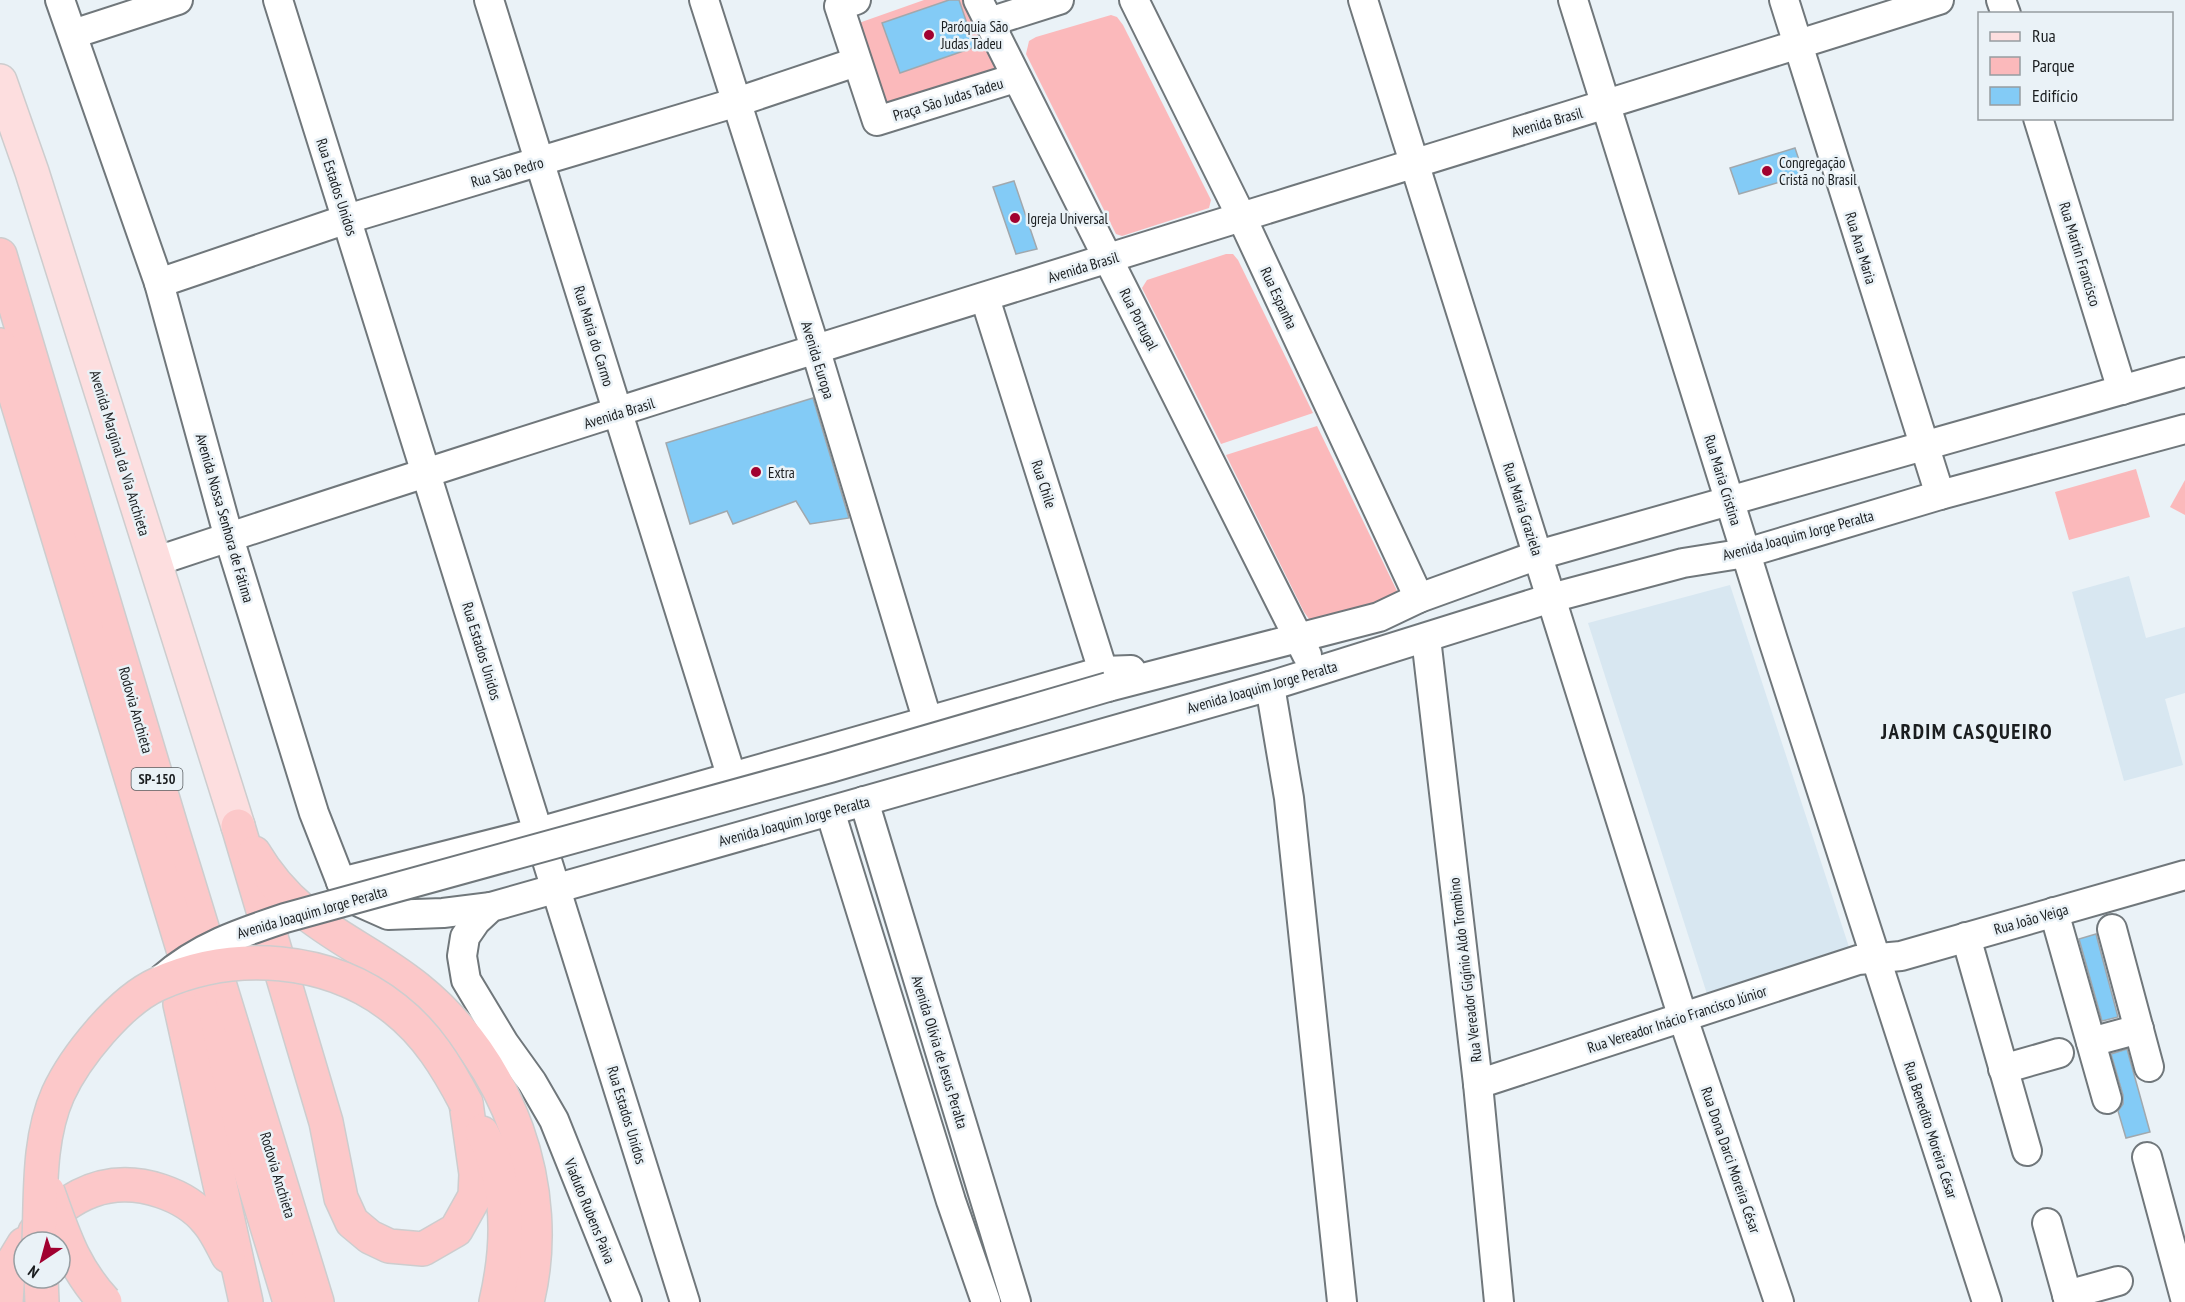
<svg xmlns="http://www.w3.org/2000/svg" width="2185" height="1302" font-family="'PT Sans Narrow',sans-serif">
	<rect width="100%" height="100%" fill="#eaf2f7"/>
	<!-- built -->
	<g fill="#d8e7f1">
		<polygon points="2129,576 2146,638 2185,627 2185,693 2165,699 2183,765 2124,781 2072,592"/>
		<polygon points="1730,585 1849,947 1708,997 1588,623"/>
	</g>
	<!-- green -->
	<g fill="#fbb9bb">
		<polygon points="924,0 971,0 995,70 886,108 856,24"/>
		<polygon points="1111,15 1117,17 1123,25 1211,200 1209,208 1122,236 1116,234 1026,54 1029,41 1036,37"/>
		<polygon points="1226,254 1233,254 1238,260 1313,413 1221,444 1142,288 1147,280"/>
		<polygon points="1317,426 1397,591 1393,597 1314,619 1309,619 1304,612 1226,455"/>
		<polygon points="2136,469 2150,517 2069,540 2055,492"/>
		<polygon points="2185,480 2185,515 2170,507"/>
	</g>
	<!-- building -->
	<g fill="#83cbf6" stroke="#a1a8ad" stroke-width="1.5">
		<polygon points="949,0 959,0 975,47 900,73 882,23"/>
		<polygon points="1795,148 1804,175 1739,194 1730,168"/>
		<polygon points="1014,181 1037,249 1016,254 993,187"/>
		<polygon points="813,398 849,518 810,524 796,501 733,524 727,511 690,524 666,443"/>
		<polygon points="2096,934 2118,1017 2102,1021 2079,939"/>
		<polygon points="2127,1049 2150,1132 2126,1138 2118,1111 2123,1104 2123,1095 2111,1054"/>
	</g>
	<g fill="none" stroke-linecap="round" stroke-linejoin="round">
		<defs>
			<g id="minor">
				<polyline points="60,0 159,283 229,538 314,813 341,882 349,894 361,903 388,915 443,913 491,907"/>
				<polyline points="278,0 685,1302"/>
				<polyline points="489,0 731,775"/>
				<polyline points="704,0 816,351 928,722"/>
				<polyline points="856,0 839,6 877,121 1015,78"/>
				<polyline points="978,0 1307,655"/>
				<polyline points="1134,0 1242,218 1419,598"/>
				<polyline points="1363,0 1683,1018 1779,1302"/>
				<polyline points="1573,0 1773,640 1987,1302"/>
				<polyline points="1784,0 1940,495"/>
				<polyline points="2001,0 2006,14"/>
				<polyline points="989,22 1059,0"/>
				<polyline points="73,34 178,0"/>
				<polyline points="2038,118 2122,390"/>
				<polyline points="159,283 347,219 734,103 856,62"/>
				<polyline points="985,298 1103,671"/>
				<path d="M154 562C746 365 1344 188 1939 0"/>
				<polyline points="1426,638 1478,1084 1499,1302"/>
				<polyline points="1270,686 1289,798 1342,1302"/>
				<polyline points="1108,687 1379,617 1419,598 1538,555 2185,372"/>
				<polyline points="864,801 1016,1302"/>
				<polyline points="830,811 951,1201 986,1302"/>
				<polyline points="341,882 539,832 1103,671 1131,670"/>
				<polyline points="2054,912 2107,1099"/>
				<polyline points="2112,929 2149,1067"/>
				<polyline points="1966,937 2027,1151"/>
				<polyline points="2091,1042 2139,1029"/>
				<polyline points="2003,1069 2059,1053"/>
				<polyline points="1478,1084 1858,960 1901,956 2185,875"/>
				<polyline points="2147,1157 2185,1298"/>
				<polyline points="2047,1223 2069,1302"/>
				<polyline points="2067,1295 2118,1281"/>
				<polyline points="627,1302 554,1120 532,1082 504,1043 466,980 462,956 465,937 476,921 491,907 1270,686 1551,598 1683,563 1746,553 1940,495 2185,429"/>
			</g>
			<polyline id="major" points="0,81 32,172 238,826"/>
			<g id="highway">
				<polyline points="0,255 173,833 317,1302"/>
				<polyline points="0,345 290,1302"/>
				<polyline points="238,826 326,1122 341,1198 352,1222 370,1237 389,1246 423,1249 456,1230 475,1196 476,1174 466,1103"/>
				<path d="M254 853C298 927 356 939 417 988 508 1061 555 1188 527 1302"/>
				<polyline points="180,1004 246,1302"/>
				<path d="M482 1133C511 1185 509 1246 496 1302"/>
				<path d="M35 1232C70 1193 110 1174 161 1191 179 1197 195 1206 207 1221 216 1231 222 1245 228 1256"/>
				<polyline points="41,1278 42,1302"/>
				<polyline points="6,1302 8,1270 24,1244"/>
			</g>
		</defs>
		<!-- minor casing -->
		<use href="#minor" stroke="#70777b" stroke-width="32"/>
		<!-- major casing -->
		<use href="#major" stroke="#cdcdce" stroke-width="36"/>
		<!-- highway casing -->
		<use href="#highway" stroke="#cdcdce" stroke-width="36"/>
		<!-- minor -->
		<use href="#minor" stroke="#fff" stroke-width="28"/>
		<!-- major -->
		<use href="#major" stroke="#fddedf" stroke-width="33"/>
		<!-- highway -->
		<use href="#highway" stroke="#fcc8c9" stroke-width="33"/>
		<defs>
			<path id="minor-bridge" d="M162 979C198 947 240 933 285 918L830 768 1108 687"/>
			<g id="highway-bridge">
				<path d="M48 1192C64 1236 73 1267 105 1302"/>
				<path d="M39 1242C41 1193 38 1139 58 1094 75 1057 120 1001 158 984 234 950 329 956 395 1009 427 1034 447 1067 466 1103"/>
			</g>
		</defs>
		<!-- minor-bridge casing -->
		<use href="#minor-bridge" stroke="#70777b" stroke-width="32" stroke-linecap="butt"/>
		<!-- highway-bridge casing -->
		<use href="#highway-bridge" stroke="#cdcdce" stroke-width="36" stroke-linecap="butt"/>
		<!-- minor-bridge -->
		<use href="#minor-bridge" stroke="#fff" stroke-width="28"/>
		<!-- highway-bridge -->
		<use href="#highway-bridge" stroke="#fcc8c9" stroke-width="33"/>
	</g>
	<!-- markers -->
	<g fill="#a10130" stroke="#eaf2f7" stroke-width="2">
		<circle cx="929" cy="35" r="6"/>
		<circle cx="1767" cy="171" r="6"/>
		<circle cx="1015" cy="218" r="6"/>
		<circle cx="756" cy="472" r="6"/>
	</g>
	<g text-anchor="middle" dominant-baseline="central" stroke-width="5" stroke-linejoin="round" paint-order="stroke">
		<!-- shield labels -->
		<rect fill="#eaf2f7" stroke="#585d60" stroke-width="1.5" x="131.5" y="768" width="51" height="22" rx="4.5"/>
		<g font-size="14" font-weight="bold" fill="#1a1d1f">
			<text x="157" y="779">SP-150</text>
		</g>
		<!-- poi labels -->
		<g font-size="15" fill="#1a1d1f" stroke="#eaf2f7" text-anchor="start">
			<text x="941" y="26">Paróquia São<tspan x="941" dy="17">Judas Tadeu</tspan></text>
			<text x="1779" y="162">Congregação<tspan x="1779" dy="17">Cristã no Brasil</tspan></text>
			<text x="1027" y="218">Igreja Universal</text>
			<text x="768" y="472">Extra</text>
		</g>
		<!-- street labels -->
		<g font-size="15" fill="#1a1d1f" stroke="#eaf2f7">
			<text transform="translate(948 99) rotate(-17)">Praça São Judas Tadeu</text>
			<text transform="translate(1547 122) rotate(-16)">Avenida Brasil</text>
			<text transform="translate(507 172) rotate(-16)">Rua São Pedro</text>
			<text transform="translate(337 187) rotate(72)">Rua Estados Unidos</text>
			<text transform="translate(1861 248) rotate(73)">Rua Ana Maria</text>
			<text transform="translate(2080 254) rotate(73)">Rua Martin Francisco</text>
			<text transform="translate(1083 267) rotate(-17)">Avenida Brasil</text>
			<text transform="translate(1279 298) rotate(65)">Rua Espanha</text>
			<text transform="translate(1139 319) rotate(63)">Rua Portugal</text>
			<text transform="translate(594 336) rotate(73)">Rua Maria do Carmo</text>
			<text transform="translate(818 360) rotate(73)">Avenida Europa</text>
			<text transform="translate(619 413) rotate(-17)">Avenida Brasil</text>
			<text transform="translate(120 453) rotate(73)">Avenida Marginal da Via Anchieta</text>
			<text transform="translate(1723 480) rotate(73)">Rua Maria Cristina</text>
			<text transform="translate(1044 484) rotate(72)">Rua Chile</text>
			<text transform="translate(1523 509) rotate(72)">Rua Maria Graziela</text>
			<text transform="translate(225 518) rotate(74)">Avenida Nossa Senhora de Fátima</text>
			<text transform="translate(1798 535) rotate(-15)">Avenida Joaquim Jorge Peralta</text>
			<text transform="translate(482 651) rotate(73)">Rua Estados Unidos</text>
			<text transform="translate(1262 687) rotate(-16)">Avenida Joaquim Jorge Peralta</text>
			<text transform="translate(136 710) rotate(74)">Rodovia Anchieta</text>
			<text transform="translate(794 821) rotate(-15)">Avenida Joaquim Jorge Peralta</text>
			<text transform="translate(312 912) rotate(-16)">Avenida Joaquim Jorge Peralta</text>
			<text transform="translate(2031 919) rotate(-16)">Rua João Veiga</text>
			<text transform="translate(1465 970) rotate(-97)">Rua Vereador Gigínio Aldo Trombino</text>
			<text transform="translate(1677 1019) rotate(-18)">Rua Vereador Inácio Francisco Júnior</text>
			<text transform="translate(940 1052) rotate(73)">Avenida Olívia de Jesus Peralta</text>
			<text transform="translate(627 1115) rotate(73)">Rua Estados Unidos</text>
			<text transform="translate(1931 1130) rotate(72)">Rua Benedito Moreira César</text>
			<text transform="translate(1731 1160) rotate(71)">Rua Dona Darci Moreira César</text>
			<text transform="translate(278 1175) rotate(73)">Rodovia Anchieta</text>
			<text transform="translate(590 1211) rotate(68)">Viaduto Rubens Paiva</text>
		</g>
		<!-- district labels -->
		<g font-size="21" font-weight="bold" letter-spacing="1.5" fill="#1a1d1f" stroke="#eaf2f7">
			<text x="1967" y="731">JARDIM CASQUEIRO</text>
		</g>
	</g>
	<!-- legend -->
	<rect x="1978" y="12" width="195" height="108" fill="#eaf2f7" stroke="#979da1" stroke-width="1.5"/>
	<rect x="1990" y="32" width="30" height="9" fill="#fddedf" stroke="#979da1" stroke-width="1.5"/>
	<text x="2032" y="42" font-size="18" fill="#1a1d1f">Rua</text>
	<rect x="1990" y="57" width="30" height="18" fill="#fbb9bb" stroke="#979da1" stroke-width="1.5"/>
	<text x="2032" y="72" font-size="18" fill="#1a1d1f">Parque</text>
	<rect x="1990" y="87" width="30" height="18" fill="#83cbf6" stroke="#979da1" stroke-width="1.5"/>
	<text x="2032" y="102" font-size="18" fill="#1a1d1f">Edifício</text>
	<!-- north arrow -->
	<g transform="translate(42 1260) rotate(216)"><circle r="28" fill="#eaf2f7" stroke="#979da1" stroke-width="1.5"/>
	<path d="M0-4.5L10 22L0 15L-10 22Z" fill="#a10130"/>
	<text y="-9" font-size="16" font-weight="bold" text-anchor="middle" fill="#1a1d1f">N</text>
	</g>
</svg>
